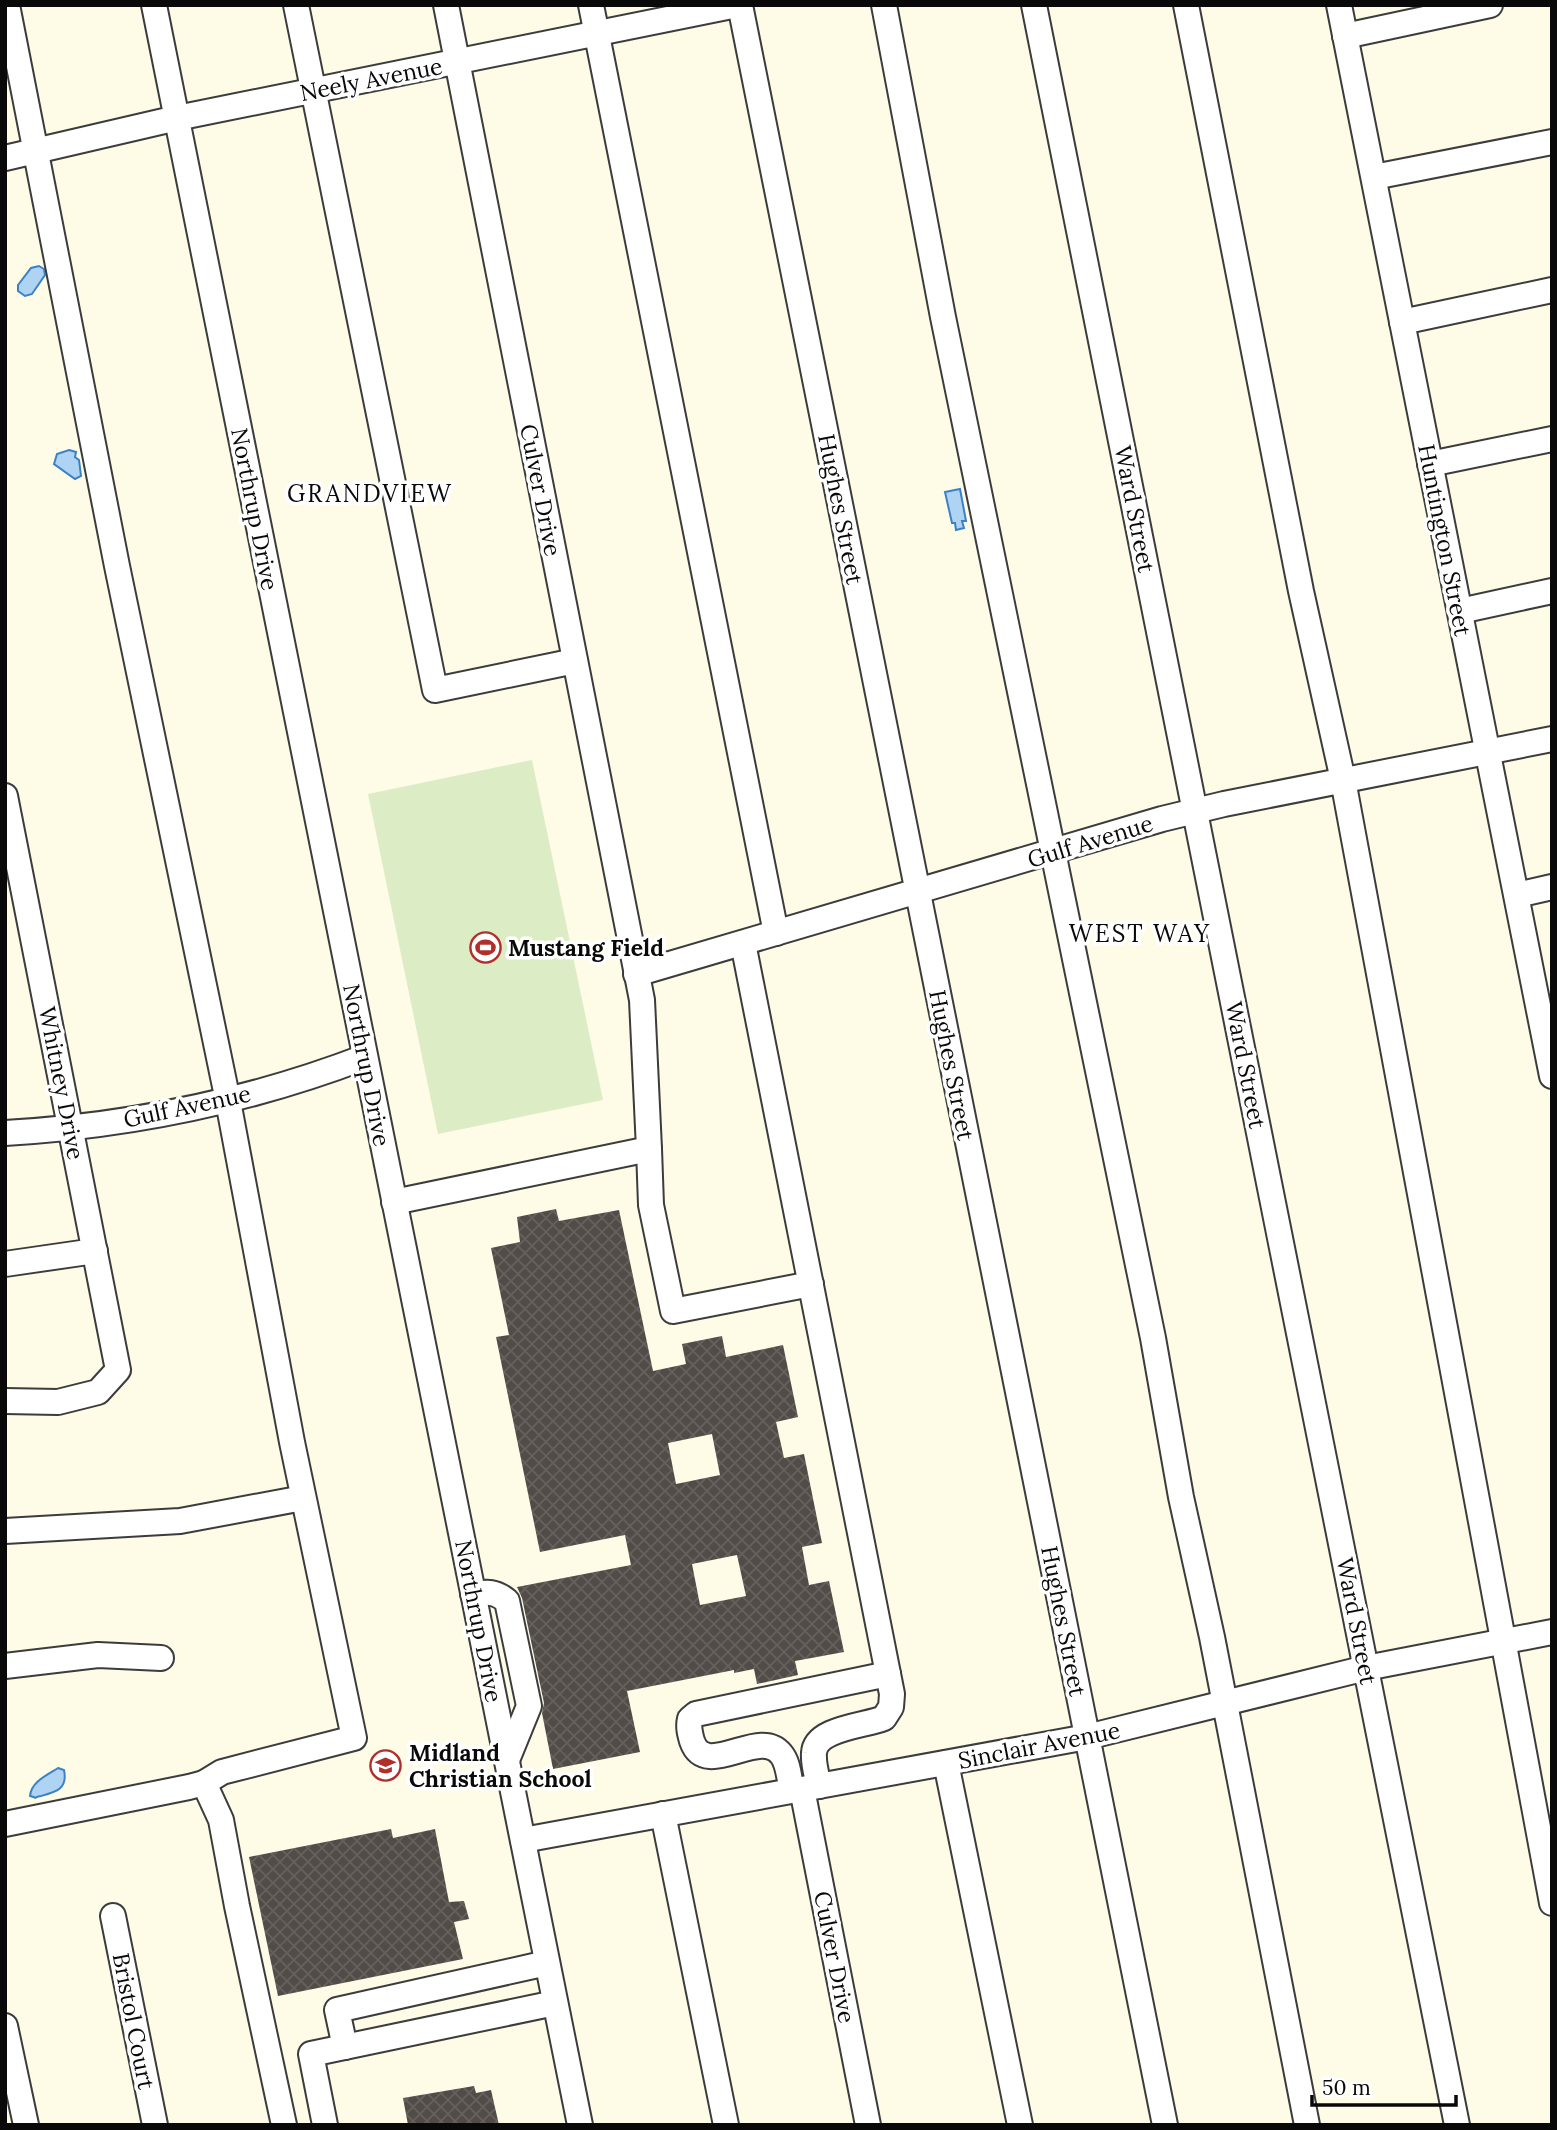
<svg xmlns="http://www.w3.org/2000/svg" width="1557" height="2130" font-family="Lora,serif">
	<defs>
		<pattern id="building-cross-hatch" width="8" height="8" patternUnits="userSpaceOnUse" patternTransform="scale(1.75)"><rect width="8" height="8" fill="#514c47"/><path d="M0 0l8 8M0 8l8-8" fill="none" stroke="#65615d"/></pattern>
	</defs>
	<rect width="100%" height="100%" fill="#fefbe7"/>
	<!-- pitch -->
	<polygon fill="#dcedc5" points="532,760 603,1100 438,1134 368,794"/>
	<!-- water -->
	<g fill="#afd3f2" stroke="#3a82c5" stroke-width="2">
		<polygon points="39,266 44,269 45,275 32,294 25,296 18,291 18,285 31,268"/>
		<polygon points="69,450 76,452 75,457 79,460 81,476 75,479 54,464 57,454"/>
		<polygon points="960,489 966,521 962,521 964,528 956,530 955,523 952,523 945,492"/>
		<path d="M58 1768 64 1770C68 1789 56 1792 41 1796 30 1798 41 1799 30 1796 31 1782 47 1775 58 1768Z"/>
	</g>
	<!-- building -->
	<g fill="url(#building-cross-hatch)" fill-rule="evenodd">
		<path d="M556 1209 559 1221 619 1210 653 1371 686 1364 682 1344 722 1336 726 1357 783 1345 798 1417 776 1422 784 1458 804 1454 822 1543 802 1547 809 1585 829 1581 844 1652 795 1661 798 1675 757 1684 754 1669 734 1673V1670L627 1691 640 1752 553 1769 542 1713 544 1703 522 1598 517 1587 631 1565 625 1535 540 1552 496 1337 509 1335 491 1248 520 1242 517 1217ZM712 1434 720 1475 676 1484 668 1443ZM737 1555 746 1596 700 1605 692 1564Z"/>
		<polygon points="391,1829 393,1838 435,1829 449,1902 464,1901 469,1919 454,1922 463,1959 278,1996 249,1857"/>
		<polygon points="474,2086 476,2093 491,2090 499,2125 408,2125 403,2098"/>
	</g>
	<g fill="none" stroke-linecap="round" stroke-linejoin="round">
		<defs>
			<g id="minor">
				<polyline points="154,5 580,2125"/>
				<polyline points="296,5 435,690 575,661"/>
				<polyline points="591,5 776,933"/>
				<polyline points="740,5 1165,2125"/>
				<polyline points="884,5 943,317 1153,1338 1181,1497 1212,1637 1307,2125"/>
				<polyline points="1034,5 1457,2125"/>
				<polyline points="1186,5 1301,591 1343,780 1552,1903"/>
				<polyline points="1339,5 1552,1076"/>
				<polyline points="1345,36 1490,5"/>
				<polyline points="5,158 177,118 737,5"/>
				<polyline points="1374,177 1552,142"/>
				<polyline points="1402,322 1552,290"/>
				<polyline points="1430,464 1552,439"/>
				<polyline points="1460,611 1552,591"/>
				<polyline points="5,796 118,1370 98,1392 58,1402 5,1401"/>
				<polyline points="1517,895 1552,887"/>
				<path d="M743 943 892 1694 891 1707 884 1718C865 1726 815 1728 814 1753 813 1764 817 1776 819 1786"/>
				<polyline points="636,974 1162,819 1224,804 1552,739"/>
				<path d="M5 1133C128 1126 250 1101 365 1057"/>
				<polyline points="649,1149 651,1205 673,1311 811,1284"/>
				<polyline points="394,1202 649,1149 642,1000 446,5"/>
				<polyline points="5,1264 95,1251"/>
				<polyline points="5,1531 180,1521 303,1498"/>
				<path d="M473 1594C488 1592 495 1591 507 1601L529 1706 507 1760"/>
				<polyline points="5,1666 98,1655 161,1658"/>
				<polyline points="946,1763 1020,2125"/>
				<polyline points="204,1783 221,1820 237,1906 284,2125"/>
				<polyline points="802,1789 868,2125"/>
				<path d="M792 1791C789 1780 789 1763 781 1754 759 1726 706 1781 692 1741 690 1734 688 1727 690 1719L696 1714 888 1674"/>
				<polyline points="663,1814 726,2125"/>
				<polyline points="5,1824 189,1787 204,1783 222,1772 354,1738 292,1442 228,1101 117,566 7,5"/>
				<polyline points="523,1840 1087,1737 1366,1668 1552,1632"/>
				<polyline points="113,1916 155,2125"/>
				<polyline points="5,2026 26,2125"/>
				<polyline points="345,2047 337,2010 547,1963"/>
				<polyline points="325,2125 311,2054 555,2003"/>
			</g>
		</defs>
		<!-- minor casing -->
		<use href="#minor" stroke="#3c3c3c" stroke-width="28"/>
		<!-- minor -->
		<use href="#minor" stroke="#fff" stroke-width="24"/>
	</g>
	<!-- icons -->
	<defs>
		<symbol id="stadium-ring" viewBox="-11 -11 22 22"><circle r="9.5" fill="#fff" stroke="#b02f2a" stroke-width="1.5"/><path d="M0-5a6.5 5 0 1 0 0 10a6.5 5 0 1 0 0-10ZM-3.5-1.8h7v3.6h-7Z" fill="#b02f2a"/></symbol>
		<symbol id="school-ring" viewBox="-11 -11 22 22"><circle r="9.5" fill="#fff" stroke="#b02f2a" stroke-width="1.5"/><path d="M0-5L7-2L0 1L-7-2ZM-4 1L0 2.5L4 1V4Q0 6-4 4Z" fill="#b02f2a"/></symbol>
	</defs>
	<g fill-rule="evenodd">
		<use href="#stadium-ring" x="468" y="930" width="35" height="35"/>
		<use href="#school-ring" x="368" y="1748" width="35" height="35"/>
	</g>
	<g text-anchor="middle" dominant-baseline="central" stroke-width="7" stroke-linejoin="round" paint-order="stroke">
		<!-- street labels -->
		<g font-size="23" fill="#090909" stroke="#fff">
			<text transform="translate(371 79) rotate(-11)">Neely Avenue</text>
			<text transform="translate(541 490) rotate(79)">Culver Drive</text>
			<text transform="translate(255 509) rotate(79)">Northrup Drive</text>
			<text transform="translate(841 509) rotate(79)">Hughes Street</text>
			<text transform="translate(1135 509) rotate(79)">Ward Street</text>
			<text transform="translate(1445 540) rotate(79)">Huntington Street</text>
			<text transform="translate(1090 841) rotate(-17)">Gulf Avenue</text>
			<text transform="translate(367 1065) rotate(79)">Northrup Drive</text>
			<text transform="translate(952 1065) rotate(79)">Hughes Street</text>
			<text transform="translate(1246 1065) rotate(79)">Ward Street</text>
			<text transform="translate(62 1083) rotate(79)">Whitney Drive</text>
			<text transform="translate(187 1106) rotate(-12)">Gulf Avenue</text>
			<text transform="translate(479 1621) rotate(79)">Northrup Drive</text>
			<text transform="translate(1064 1621) rotate(79)">Hughes Street</text>
			<text transform="translate(1357 1621) rotate(79)">Ward Street</text>
			<text transform="translate(1039 1745) rotate(-11)">Sinclair Avenue</text>
			<text transform="translate(835 1957) rotate(79)">Culver Drive</text>
			<text transform="translate(134 2021) rotate(79)">Bristol Court</text>
		</g>
		<!-- poi labels -->
		<g font-size="23" font-weight="bold" fill="#090909" stroke="#fff" text-anchor="start">
			<text x="508" y="947">Mustang Field</text>
			<text x="409" y="1752">Midland<tspan x="409" dy="26">Christian School</tspan></text>
		</g>
		<!-- neighbourhood labels -->
		<g font-size="24" letter-spacing="2" fill="#090909" stroke="#fff">
			<text x="370" y="493">GRANDVIEW</text>
			<text x="1140" y="933">WEST WAY</text>
		</g>
	</g>
	<!-- border -->
	<rect width="1557" height="2130" fill="none" stroke="#090909" stroke-width="14"/>
	<!-- scale -->
	<path d="M1312 2095v10h144v-10" fill="none" stroke="#090909" stroke-width="3.5"/>
	<text x="1322" y="2095" font-size="21" fill="#090909" stroke="#ffffff" stroke-width="5" paint-order="stroke">50 m</text>
</svg>
